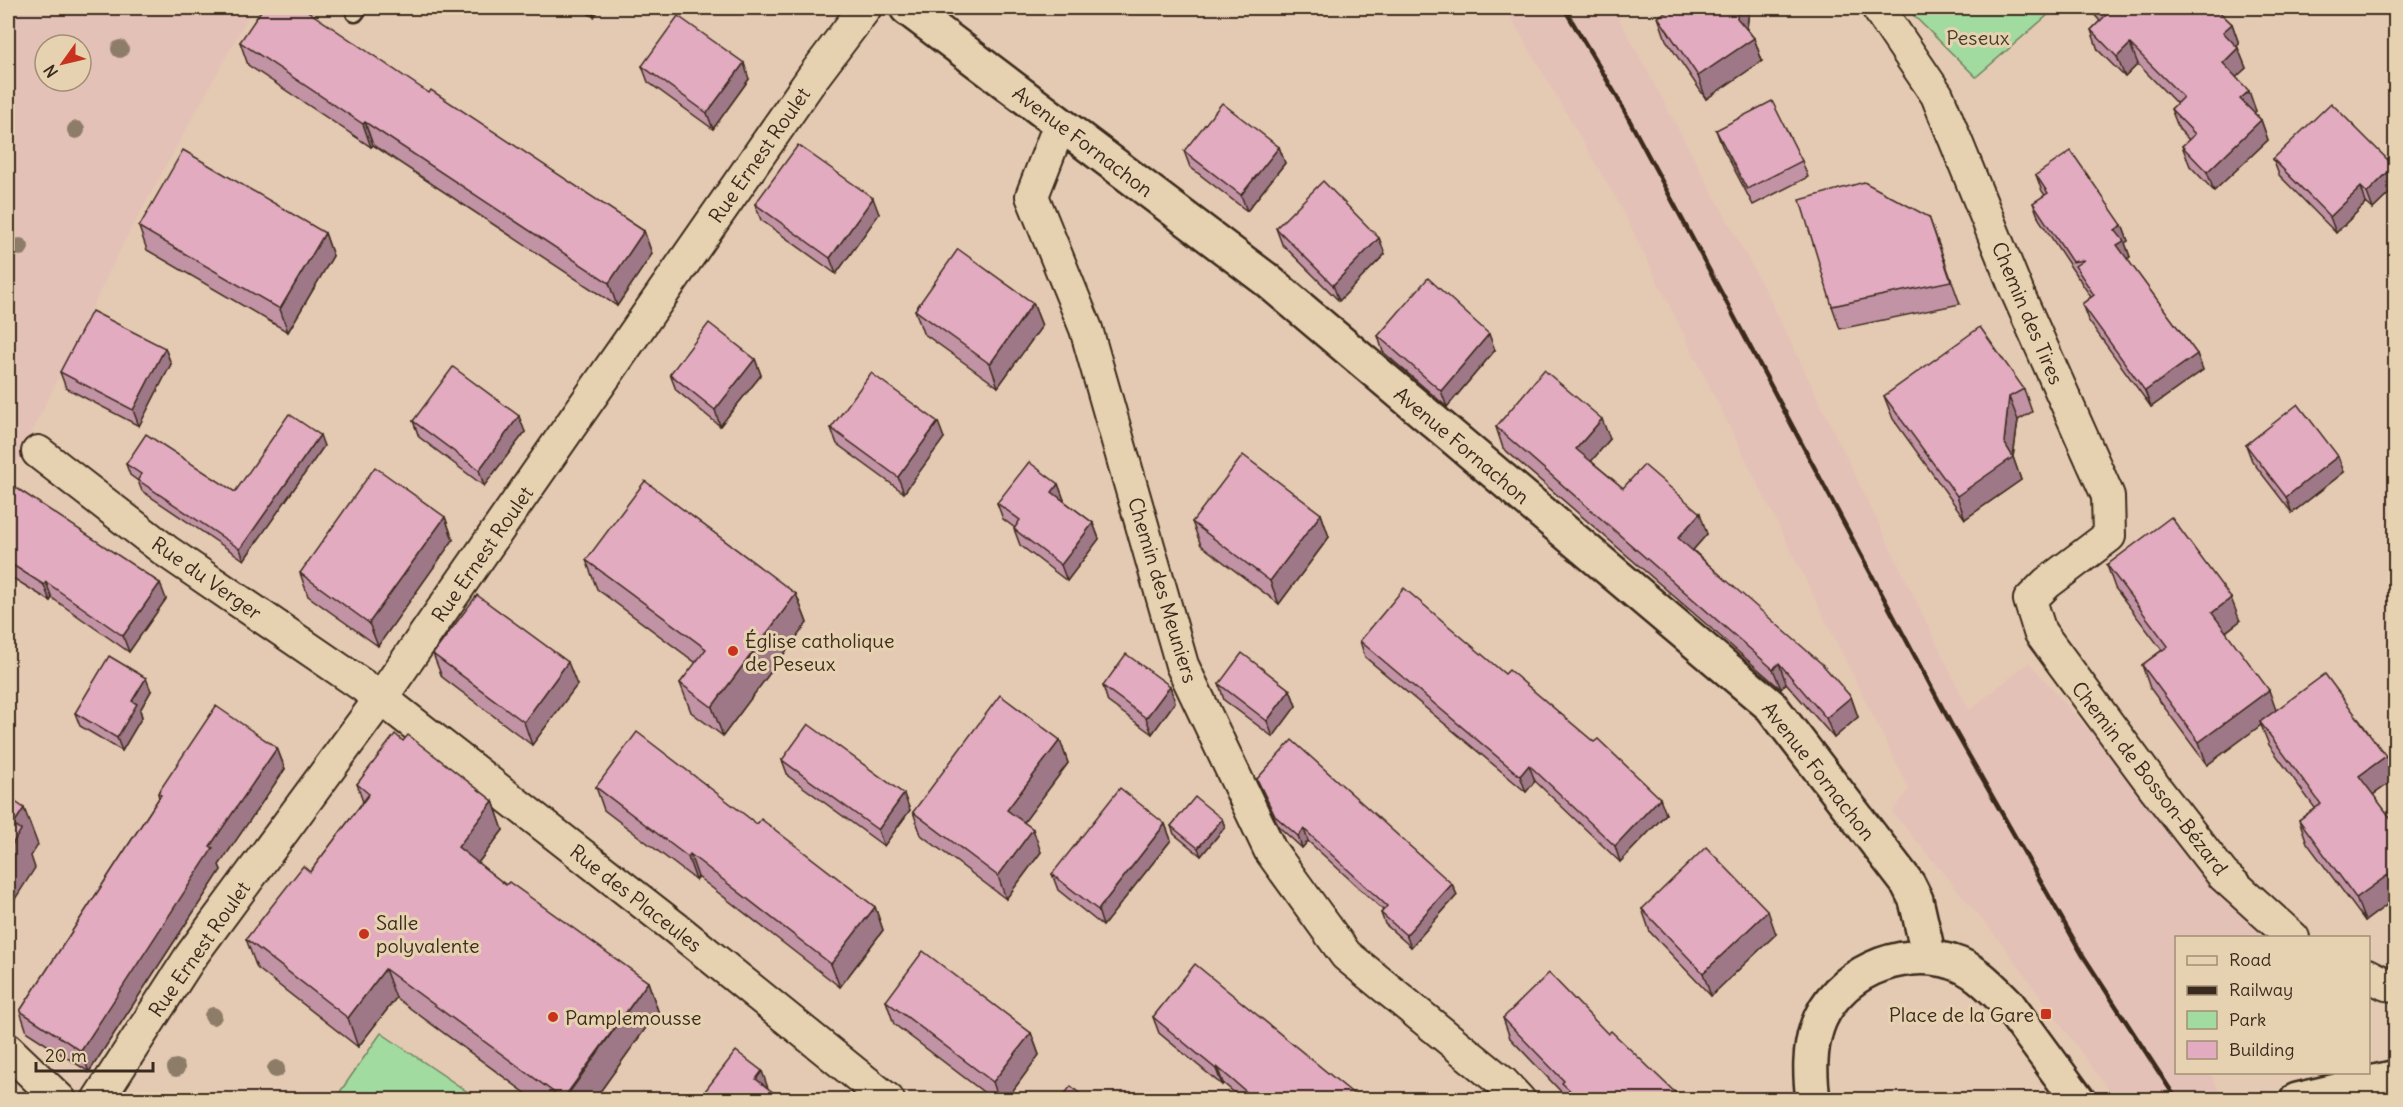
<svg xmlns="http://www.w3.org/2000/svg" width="2403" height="1107" font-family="Delius,sans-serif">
	<rect width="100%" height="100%" fill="#e5cab3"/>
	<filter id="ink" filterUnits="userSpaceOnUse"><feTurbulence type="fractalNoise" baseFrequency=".0167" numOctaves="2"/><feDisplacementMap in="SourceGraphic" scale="12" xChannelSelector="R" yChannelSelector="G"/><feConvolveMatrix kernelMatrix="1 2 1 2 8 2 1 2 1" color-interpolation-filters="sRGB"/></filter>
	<g filter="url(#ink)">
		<!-- built -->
		<g fill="#e4c1b7" fill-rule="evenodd">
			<path d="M8 8H253L122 246 8 482ZM45 45H81V81H45Z"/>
			<polygon points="1505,8 1614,9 1771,301 1969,710 2029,662 2271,937 2176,938 2176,1072 2215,1073 2211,1074 2222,1099 2115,1099 2002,944 1892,812 1909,789 1620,206"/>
		</g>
		<!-- green -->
		<g fill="#a2dba0" stroke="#6e825f" stroke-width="1.5">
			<polygon points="1906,8 2056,8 1976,77"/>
			<polygon points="381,1033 478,1099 335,1099"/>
		</g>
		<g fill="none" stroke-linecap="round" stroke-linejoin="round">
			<defs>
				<polyline id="lane" points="355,13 358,8"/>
				<g id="street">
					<polyline points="1878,8 1937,95 2018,294 2108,496 2109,536 2047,583 2030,600 2040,632 2156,789 2223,875 2293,938"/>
					<polyline points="1060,124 1032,196 1086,329 1182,665 1270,850 1346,955 1503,1083 1519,1100"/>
					<polyline points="38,452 166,551 381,698 678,930 888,1100"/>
					<polyline points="2368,975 2386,984 2396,985"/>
					<polyline points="8,1050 60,1100"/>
					<polyline points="98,1100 191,956 381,698 813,77 865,8"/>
				</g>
				<g id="secondary">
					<polyline points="907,8 1267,280 1771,706 1908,884 1916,900 1929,957"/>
					<path d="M1813 1100C1810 1075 1809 1051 1817 1027 1835 974 1900 946 1952 962 1974 968 1992 988 2007 1003L2078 1100"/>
					<polyline points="2297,1100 2396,1077"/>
				</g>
			</defs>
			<!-- lane casing -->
			<use href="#lane" stroke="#3b2a1e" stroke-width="21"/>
			<!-- street casing -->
			<use href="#street" stroke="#3b2a1e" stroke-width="36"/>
			<!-- secondary casing -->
			<use href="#secondary" stroke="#3b2a1e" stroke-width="38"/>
			<!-- lane -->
			<use href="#lane" stroke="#e6d2b0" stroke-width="16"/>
			<!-- street -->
			<use href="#street" stroke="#e6d2b0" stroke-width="32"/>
			<!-- secondary -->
			<use href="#secondary" stroke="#e6d2b0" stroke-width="33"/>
			<!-- rail -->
			<polyline stroke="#3b2a1e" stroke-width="4.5" points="1564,8 1616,95 1951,724 2082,954 2177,1100"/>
		</g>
		<!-- trees -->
		<g fill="#8d7c68">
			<circle cx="120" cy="49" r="9"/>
			<circle cx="76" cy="130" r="9"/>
			<circle cx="20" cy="247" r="9"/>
			<circle cx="213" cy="1016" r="9"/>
			<circle cx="176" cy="1068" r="9"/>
			<circle cx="276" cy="1069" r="9"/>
		</g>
		<!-- wall -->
		<g fill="#c293a5" stroke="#3b2a1e" stroke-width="1.5">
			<polygon points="579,8 600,8 594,17"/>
			<polygon points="1672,8 1755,8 1749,11 1747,29 1754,38 1762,61 1706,99 1666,40 1658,17"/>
			<polygon points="2090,8 2215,8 2232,24 2239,44 2237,46 2246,68 2236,77 2256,111 2254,113 2261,120 2268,140 2214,191 2190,166 2182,146 2189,140 2179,129 2171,109 2177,104 2138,64 2125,77 2098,50 2091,30 2100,21 2092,12"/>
			<polygon points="240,42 429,93 644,231 652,254 617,306 373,145 371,147 248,65"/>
			<polygon points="642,66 749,79 713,129 648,82"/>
			<polygon points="1716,130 1802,161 1808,177 1753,205 1722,146"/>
			<polygon points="1279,147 1285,163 1247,211 1190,167 1184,151"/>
			<polygon points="2273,159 2396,170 2396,187 2373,209 2366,203 2336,233 2279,175"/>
			<polygon points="2036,175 2122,225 2128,241 2125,243 2130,257 2127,259 2197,354 2203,370 2151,407 2088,320 2082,304 2091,297 2081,282 2079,278 2078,278 2039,219 2033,203 2045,195 2042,191"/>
			<polygon points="755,204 879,214 836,274 761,220"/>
			<polygon points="1929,217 1960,304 1840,329 1832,306"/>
			<polygon points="139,227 325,233 333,256 288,332 147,250"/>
			<polygon points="1276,228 1379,238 1385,254 1339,301 1282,244"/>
			<polygon points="1033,303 1042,326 998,387 923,333 915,310"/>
			<polygon points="1378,336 1495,350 1447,407 1383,352"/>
			<polygon points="165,348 171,364 139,426 66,388 60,372"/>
			<polygon points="755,359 761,375 720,426 676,390 670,374"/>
			<polygon points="2024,389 2032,412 2018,420 2013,457 2021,480 1965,519 1893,419 1884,396"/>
			<polygon points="413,421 525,432 484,486 419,437"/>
			<polygon points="1496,427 1610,439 1591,461 1623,488 1707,534 1693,550 1851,697 1858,717 1834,738 1786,683 1781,689 1503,448"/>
			<polygon points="831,428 944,438 904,493 837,444"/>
			<polygon points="2246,445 2344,472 2292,513 2252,461"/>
			<polygon points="324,446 244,560 142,491 138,481 130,475 126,464 235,492"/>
			<polygon points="1058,484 1064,500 1064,501 1093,523 1099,539 1067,581 1020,545 1014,529 1015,528 1003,519 997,503"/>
			<polygon points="8,492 166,599 129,652 52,598 50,601 8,575"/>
			<polygon points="1321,514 1329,537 1279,604 1201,545 1192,522"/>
			<polygon points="445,517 453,540 378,646 308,596 300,573"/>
			<polygon points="586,560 796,594 807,623 723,736 691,712 680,683 696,663 597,589"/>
			<polygon points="2107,565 2240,621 2226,632 2276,710 2386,756 2395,779 2373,795 2396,825 2396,898 2365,921 2307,843 2299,820 2315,808 2269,745 2261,725 2207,765 2150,688 2142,665 2162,650 2115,588"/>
			<polygon points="1360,641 1505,674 1666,814 1620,862 1535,781 1526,792 1365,657"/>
			<polygon points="433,654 577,685 532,745 442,677"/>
			<polygon points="1219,684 1290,690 1296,706 1273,737 1224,700"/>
			<polygon points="1103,686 1170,686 1175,702 1152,734 1108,702"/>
			<polygon points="151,691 140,710 142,717 122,751 80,726 75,713"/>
			<polygon points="1060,740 1068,763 1024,822 1041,852 1006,899 921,835 913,812"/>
			<polygon points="277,748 285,769 219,865 221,870 89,1072 27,1032 20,1011 159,798 158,793"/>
			<polygon points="782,760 910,810 884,846 788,776"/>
			<polygon points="1257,779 1452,884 1457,895 1411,947 1385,924 1381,913 1383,910 1308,841 1302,848 1279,827 1261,790"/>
			<polygon points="357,784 493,801 503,830 478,863 506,885 648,982 658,1011 594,1100 535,1100 396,998 358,1047 257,968 246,939 310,872 363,802"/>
			<polygon points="596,787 757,824 875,907 883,930 840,987 698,877 696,880 604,810"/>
			<polygon points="1222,819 1225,827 1201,856 1174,834 1171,826"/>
			<polygon points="1165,824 1171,840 1103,926 1058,890 1052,874"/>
			<polygon points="1642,909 1776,934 1711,996 1650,932"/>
			<polygon points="886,1001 1031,1033 1039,1055 1006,1100 994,1100 894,1024"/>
			<polygon points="1153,1017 1361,1100 1243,1100 1223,1083 1222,1085 1159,1033"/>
			<polygon points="1503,1018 1608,1034 1683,1100 1569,1100 1510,1038"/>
		</g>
		<!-- shaded-wall -->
		<g fill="#9e7886" stroke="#3b2a1e" stroke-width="1.5">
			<polygon points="591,8 600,8 594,17"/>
			<polygon points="1738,8 1755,8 1749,11 1745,41 1737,18"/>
			<polygon points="2232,24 2239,44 2231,52 2223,32"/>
			<polygon points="1754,38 1762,61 1706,99 1698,76"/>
			<polygon points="2130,44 2138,64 2125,77 2117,57"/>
			<polygon points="2238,48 2246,68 2230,83 2223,63"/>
			<polygon points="744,63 749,79 713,129 707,113"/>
			<polygon points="2249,91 2256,111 2247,119 2240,99"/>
			<polygon points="2261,120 2268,140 2214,191 2207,172"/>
			<polygon points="365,122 373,145 371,147 363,124"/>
			<polygon points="1279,147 1285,163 1247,211 1241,195"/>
			<polygon points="2394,166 2396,170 2396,187 2373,209 2367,193"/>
			<polygon points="2361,187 2366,203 2336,233 2330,217"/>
			<polygon points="873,198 879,214 836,274 830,258"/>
			<polygon points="2122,225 2128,241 2125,243 2130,257 2123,261 2117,245 2115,230"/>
			<polygon points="644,231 652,254 617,306 609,283"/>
			<polygon points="325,233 333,256 288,332 280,309"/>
			<polygon points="1379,238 1385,254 1339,301 1333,285"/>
			<polygon points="1033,303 1042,326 998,387 990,364"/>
			<polygon points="1489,334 1495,350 1447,407 1441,391"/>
			<polygon points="165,348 171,364 139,426 133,410"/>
			<polygon points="2197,354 2203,370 2151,407 2145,391"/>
			<polygon points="755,359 761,375 720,426 715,410"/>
			<polygon points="2009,397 2018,420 2013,457 2021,480 1965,519 1957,496 2004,442"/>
			<polygon points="519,416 525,432 484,486 479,470"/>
			<polygon points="1602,419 1610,439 1584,470 1576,449"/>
			<polygon points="938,422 944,438 904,493 898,477"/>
			<polygon points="320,435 324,446 244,560 240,549"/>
			<polygon points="2338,456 2344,472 2292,513 2286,497"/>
			<polygon points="1058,484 1064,500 1058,508 1052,492"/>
			<polygon points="1700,513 1707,534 1686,558 1678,538"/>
			<polygon points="1321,514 1329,537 1279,604 1270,581"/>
			<polygon points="445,517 453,540 378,646 369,623"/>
			<polygon points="1093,523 1099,539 1067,581 1061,565"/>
			<polygon points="46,582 52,598 50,601 44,585"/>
			<polygon points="160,583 166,599 129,652 123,636"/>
			<polygon points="796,594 807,623 723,736 712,707"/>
			<polygon points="2231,598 2240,621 2220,636 2212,613"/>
			<polygon points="568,662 577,685 532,745 524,722"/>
			<polygon points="1779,663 1786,683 1781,689 1773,669"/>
			<polygon points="146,678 151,691 140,710 142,717 122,751 117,738 132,701"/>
			<polygon points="1170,686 1175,702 1152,734 1146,718"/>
			<polygon points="1290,690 1296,706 1273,737 1267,721"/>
			<polygon points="2269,690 2277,713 2260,722 2261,725 2207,765 2199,742"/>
			<polygon points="1851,697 1858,717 1834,738 1826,718"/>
			<polygon points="1060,740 1068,763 1016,833 1007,810"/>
			<polygon points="277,748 285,769 219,865 221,870 89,1072 81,1051 210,846"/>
			<polygon points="2386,756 2395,779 2367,799 2359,776"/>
			<polygon points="1529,765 1535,781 1526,792 1520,776"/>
			<polygon points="904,794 910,810 884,846 878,830"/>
			<polygon points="1660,798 1666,814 1620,862 1615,846"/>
			<polygon points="493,801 503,830 468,876 458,847"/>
			<polygon points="24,808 38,845 31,856 35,868 8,910 8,851 13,825"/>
			<polygon points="1222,819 1225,827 1201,856 1198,848"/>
			<polygon points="1165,824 1171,840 1103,926 1098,910"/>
			<polygon points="1033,829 1041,852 1006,899 998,876"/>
			<polygon points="1304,829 1308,841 1302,848 1298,836"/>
			<polygon points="690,854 698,877 696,880 688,857"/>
			<polygon points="2396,869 2396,898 2365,921 2356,898"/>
			<polygon points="1452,884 1457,895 1411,947 1406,935"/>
			<polygon points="875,907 883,930 840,987 831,964"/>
			<polygon points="1768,911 1776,934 1711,996 1703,973"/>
			<polygon points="385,969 396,998 358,1047 348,1018"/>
			<polygon points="648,982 658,1011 594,1100 564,1100"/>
			<polygon points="1031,1033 1039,1055 1006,1100 999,1100 993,1082"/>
			<polygon points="1217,1067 1223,1083 1222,1085 1216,1069"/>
			<polygon points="762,1071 770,1094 756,1079"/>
		</g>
		<!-- building -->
		<g fill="#e2abc0" stroke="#3b2a1e" stroke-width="1.5">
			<polygon points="263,8 303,8 429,93 431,90 644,231 609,283 365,122 363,124 240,42"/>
			<polygon points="1672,8 1738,8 1737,18 1754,38 1698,76 1658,17"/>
			<polygon points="2100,8 2215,8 2232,24 2223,32 2238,48 2223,63 2249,91 2240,99 2261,120 2207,172 2182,146 2195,134 2171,109 2183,97 2130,44 2117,57 2091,30 2107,14"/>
			<polygon points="678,16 744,63 707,113 642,66"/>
			<polygon points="1772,101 1802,161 1747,189 1716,130"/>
			<polygon points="1222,103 1279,147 1241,195 1184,151"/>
			<polygon points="2331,103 2394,166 2367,193 2361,187 2330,217 2273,159"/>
			<polygon points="798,145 873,198 830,258 755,204"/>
			<polygon points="183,150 325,233 280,309 139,227"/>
			<polygon points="2071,151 2122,225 2115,230 2124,241 2117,245 2197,354 2145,391 2082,304 2094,295 2075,266 2084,260 2072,262 2033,203 2048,193 2036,175"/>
			<polygon points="1323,181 1379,238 1333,285 1276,228"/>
			<polygon points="1864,182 1929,217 1951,281 1832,306 1800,200"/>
			<polygon points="958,249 1033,303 990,364 915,310"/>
			<polygon points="1428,278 1489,334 1441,391 1378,336"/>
			<polygon points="92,311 165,348 133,410 60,372"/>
			<polygon points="709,323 755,359 715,410 670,374"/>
			<polygon points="1980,327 2024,389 2009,397 2004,442 2013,457 1957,496 1884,396"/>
			<polygon points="453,367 519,416 479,470 413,421"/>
			<polygon points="1544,370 1602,419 1576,449 1623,488 1644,465 1700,513 1678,538 1822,664 1851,697 1826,718 1779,663 1773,669 1496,427"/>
			<polygon points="871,373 938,422 898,477 831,428"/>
			<polygon points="2298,404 2338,456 2286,497 2246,445"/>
			<polygon points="289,414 320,435 240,549 138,480 141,474 126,464 146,434 235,492"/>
			<polygon points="1243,455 1321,514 1270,581 1192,522"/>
			<polygon points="1029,462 1058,484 1052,492 1093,523 1061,565 1014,529 1020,520 997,503"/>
			<polygon points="375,467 445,517 369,623 300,573"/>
			<polygon points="645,481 796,594 712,707 680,683 706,649 586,560"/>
			<polygon points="12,485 160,583 123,636 46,582 44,585 8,562 8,492"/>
			<polygon points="2171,517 2231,598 2212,613 2269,690 2199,742 2142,665 2168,646 2107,565"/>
			<polygon points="1404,588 1505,674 1509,670 1594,742 1598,739 1660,798 1615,846 1529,765 1520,776 1360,641"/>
			<polygon points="477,595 568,662 524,722 433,654"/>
			<polygon points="1242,653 1290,690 1267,721 1219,684"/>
			<polygon points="1126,654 1170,686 1146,718 1103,686"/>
			<polygon points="109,656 146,678 132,701 137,704 117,738 75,713"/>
			<polygon points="2325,674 2386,756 2359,776 2396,825 2396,869 2356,898 2299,820 2321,804 2260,722"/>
			<polygon points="1000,695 1060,740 1007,810 1033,829 998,876 913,812"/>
			<polygon points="216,706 277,748 210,846 213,848 81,1051 20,1011 161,795 158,793"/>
			<polygon points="808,724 904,794 878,830 782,760"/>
			<polygon points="637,732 757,824 761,819 875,907 831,964 690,854 688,857 596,787"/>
			<polygon points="395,734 403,741 408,735 493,801 458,847 506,885 509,882 648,982 563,1099 385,969 348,1018 246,939 303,866 310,872 369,794 357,784"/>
			<polygon points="1292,740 1452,884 1406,935 1381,913 1387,906 1304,829 1298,836 1275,816 1257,779"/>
			<polygon points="1120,788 1165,824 1098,910 1052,874"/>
			<polygon points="8,797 24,808 13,825 21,830 8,851"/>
			<polygon points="1195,797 1222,819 1198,848 1171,826"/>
			<polygon points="1706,847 1768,911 1703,973 1642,909"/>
			<polygon points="923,951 1031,1033 993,1082 886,1001"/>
			<polygon points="1195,964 1361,1100 1256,1100 1217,1067 1216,1069 1153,1017"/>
			<polygon points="1549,973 1608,1034 1611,1031 1683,1100 1580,1100 1562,1083 1564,1081 1503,1018"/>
			<polygon points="736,1051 762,1071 756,1079 783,1100 698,1100"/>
			<polygon points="1071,1086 1087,1100 1060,1100"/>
			<polygon points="8,1093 18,1100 8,1100"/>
		</g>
	</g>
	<!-- markers -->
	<g fill="#c8321e" stroke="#e6d2b0" stroke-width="2">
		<circle cx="733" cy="651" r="6"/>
		<circle cx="364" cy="934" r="6"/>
		<rect x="2040" y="1008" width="12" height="12" rx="3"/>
		<circle cx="553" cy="1017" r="6"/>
	</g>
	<g text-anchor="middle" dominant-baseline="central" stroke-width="6" stroke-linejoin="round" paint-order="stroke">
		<!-- park labels -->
		<g font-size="20" fill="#453c2b" stroke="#e6d2b0">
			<text x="1978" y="37">Peseux</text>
		</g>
		<!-- street labels -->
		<g font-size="20" fill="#3b2a1e" stroke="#e6d2b0">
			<text transform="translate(1083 141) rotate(37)">Avenue Fornachon</text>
			<text transform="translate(759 155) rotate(-55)">Rue Ernest Roulet</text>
			<text transform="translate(2028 313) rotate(67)">Chemin des Tires</text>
			<text transform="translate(1462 445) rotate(40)">Avenue Fornachon</text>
			<text transform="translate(482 554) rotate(-55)">Rue Ernest Roulet</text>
			<text transform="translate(207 578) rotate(35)">Rue du Verger</text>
			<text transform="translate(1163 590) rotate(73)">Chemin des Meuniers</text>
			<text transform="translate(1819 771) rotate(52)">Avenue Fornachon</text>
			<text transform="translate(2150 778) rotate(52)">Chemin de Bosson-Bézard</text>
			<text transform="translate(636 898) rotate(38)">Rue des Placeules</text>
			<text transform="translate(199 949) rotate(-55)">Rue Ernest Roulet</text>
		</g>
		<!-- poi labels -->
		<g font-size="20" fill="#3b2a1e" stroke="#e6d2b0" text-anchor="start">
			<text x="745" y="640">Église catholique<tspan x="745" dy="23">de Peseux</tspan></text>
			<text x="376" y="922">Salle<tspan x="376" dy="23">polyvalente</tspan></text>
			<text x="2034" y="1014" text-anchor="end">Place de la Gare</text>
			<text x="565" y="1017">Pamplemousse</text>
		</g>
	</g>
	<!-- margin -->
	<rect width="2403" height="1107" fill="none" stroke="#e6d2b0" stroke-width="30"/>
	<rect x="15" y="15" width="2373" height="1077" fill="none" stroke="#3b2a1e" stroke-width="2" filter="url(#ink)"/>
	<!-- legend -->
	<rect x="2175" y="936" width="195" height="138" fill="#e6d2b0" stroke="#a28f76" stroke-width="1.5"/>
	<rect x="2187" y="956" width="30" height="9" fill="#e6d2b0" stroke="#a28f76" stroke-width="1.5"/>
	<text x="2229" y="966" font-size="18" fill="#3b2a1e">Road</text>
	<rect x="2187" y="986" width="30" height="9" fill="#3b2a1e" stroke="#a28f76" stroke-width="1.5"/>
	<text x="2229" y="996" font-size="18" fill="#3b2a1e">Railway</text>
	<rect x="2187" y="1011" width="30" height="18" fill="#a2dba0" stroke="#a28f76" stroke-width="1.5"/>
	<text x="2229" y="1026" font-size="18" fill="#3b2a1e">Park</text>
	<rect x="2187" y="1041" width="30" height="18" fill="#e2abc0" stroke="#a28f76" stroke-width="1.5"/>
	<text x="2229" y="1056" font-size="18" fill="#3b2a1e">Building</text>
	<!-- north arrow -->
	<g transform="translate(63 63) rotate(236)"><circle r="28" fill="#e6d2b0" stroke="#a28f76" stroke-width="1.5"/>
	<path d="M0-4.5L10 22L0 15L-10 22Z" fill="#c8321e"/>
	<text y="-9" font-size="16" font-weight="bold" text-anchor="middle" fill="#3b2a1e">N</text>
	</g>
	<!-- scale -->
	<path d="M36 1062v9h117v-9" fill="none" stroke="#3b2a1e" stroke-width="3"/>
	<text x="45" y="1062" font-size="18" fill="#3b2a1e" stroke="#e6d2b0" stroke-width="4.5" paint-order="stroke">20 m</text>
</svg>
